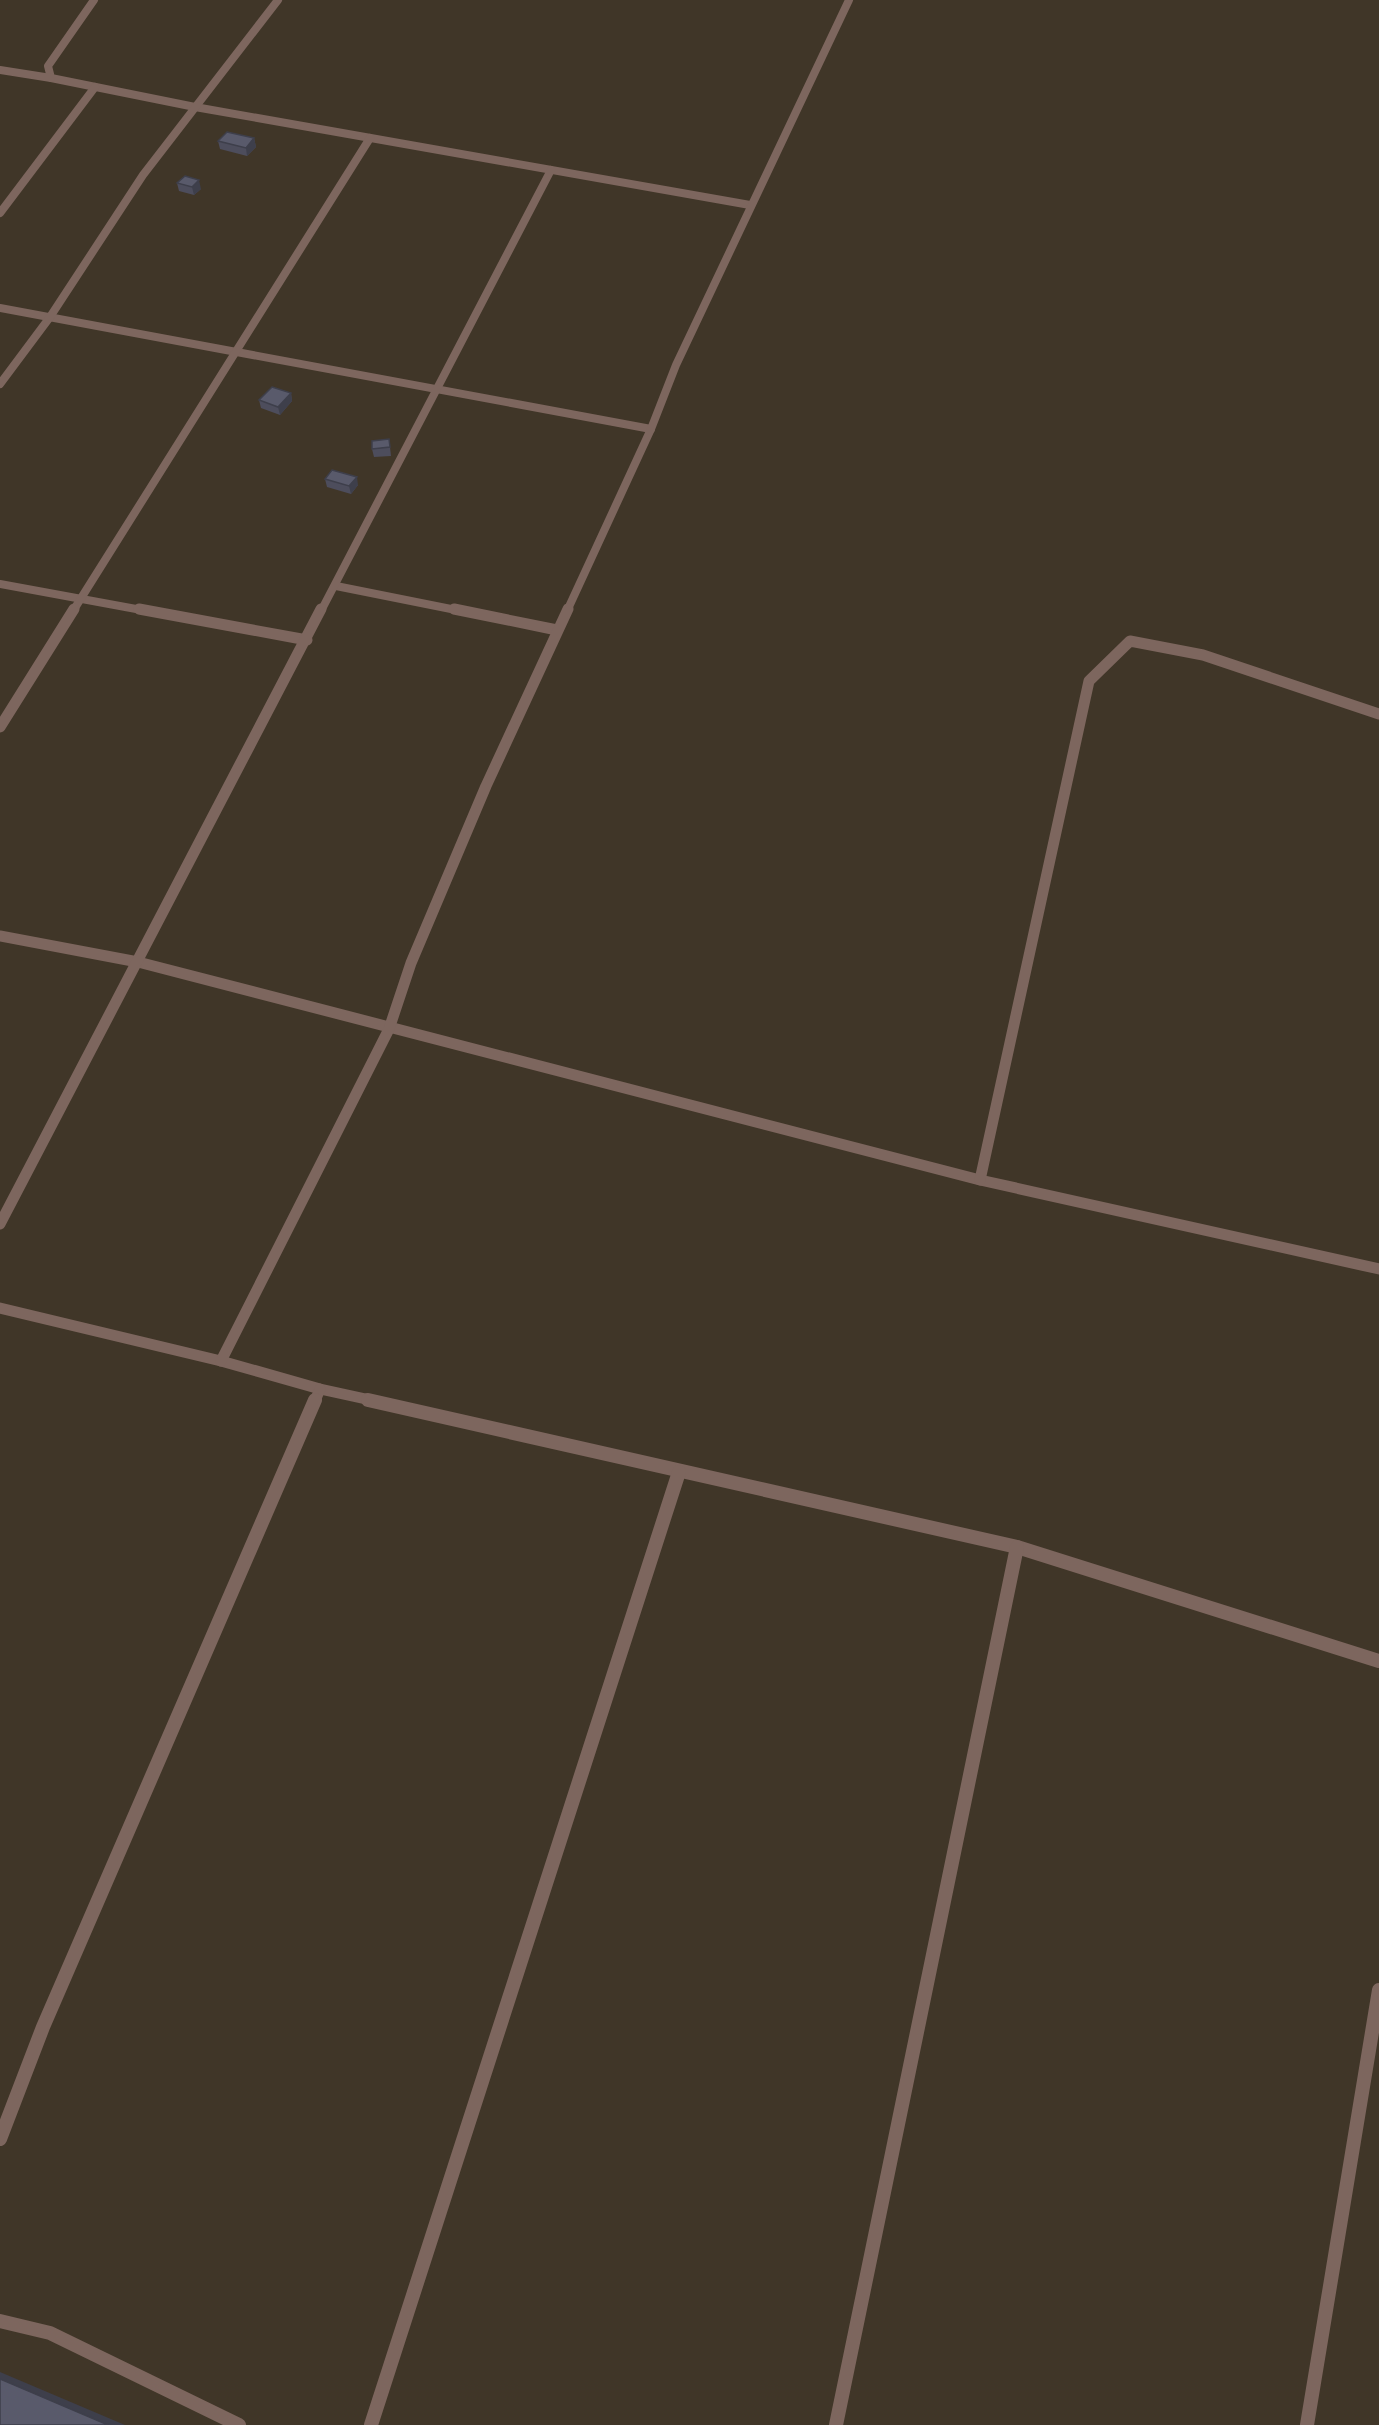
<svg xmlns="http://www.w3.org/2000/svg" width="1379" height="2425" font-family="'Golos Text',sans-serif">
	<rect width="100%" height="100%" fill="#403628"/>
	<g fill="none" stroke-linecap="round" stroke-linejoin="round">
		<!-- minor-far2 -->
		<g stroke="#7d665e" stroke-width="8">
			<polyline points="94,0 48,66 51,78 195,107 750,205"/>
			<polyline points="0,70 51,78"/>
			<polyline points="0,213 95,87"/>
			<polyline points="0,308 651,429"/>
			<polyline points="0,384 50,317 143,175 278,0"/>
			<polyline points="0,584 147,611"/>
			<polyline points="336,586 461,611"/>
			<polyline points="73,611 370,138"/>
			<polyline points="321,611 551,170"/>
			<polyline points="567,611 651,429 676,365 849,0"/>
		</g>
		<!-- minor-far1 -->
		<g stroke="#7d665e" stroke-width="11">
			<polyline points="139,609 307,640"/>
			<polyline points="454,609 557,630"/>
			<polyline points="0,727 74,609"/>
			<polyline points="0,936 138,962 980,1180 1379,1269"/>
			<polyline points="980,1180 1089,681 1130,641 1203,655 1379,714"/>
			<polyline points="0,1224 321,609"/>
			<polyline points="0,1308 221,1361 320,1389 375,1401"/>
			<polyline points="221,1361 389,1029 411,963 486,786 568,609"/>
			<polyline points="315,1401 320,1389"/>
		</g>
		<!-- minor -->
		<g stroke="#7d665e" stroke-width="14">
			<polyline points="368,1400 1017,1547 1379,1661"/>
			<polyline points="0,2139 43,2027 315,1400"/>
			<polyline points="0,2321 50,2333 239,2425"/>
			<polyline points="371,2425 679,1472"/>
			<polyline points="836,2425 1017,1547"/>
			<polyline points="1307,2425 1379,1990"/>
		</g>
	</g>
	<!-- wall -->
	<g fill="#4d4d5c">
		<polygon points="254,138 256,147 247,156 220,149 218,141"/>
		<polygon points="177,183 201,189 194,195 179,191"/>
		<polygon points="291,393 292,401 280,415 261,408 259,400"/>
		<polygon points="390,447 391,456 374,457 372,449"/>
		<polygon points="325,479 358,485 351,494 327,487"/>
	</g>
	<!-- shaded-wall -->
	<g fill="#3e3f4b">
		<polygon points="254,138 256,147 247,156 246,148"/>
		<polygon points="199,180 201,189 194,195 192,187"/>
		<polygon points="291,393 292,401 280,415 278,407"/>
		<polygon points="357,477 358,485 351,494 349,486"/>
		<polygon points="0,2372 125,2425 108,2425 0,2379"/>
	</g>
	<!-- building -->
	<g fill="#595a6b" stroke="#3e3f4b" stroke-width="1.5">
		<polygon points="227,132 254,138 246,148 218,141"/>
		<polygon points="185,176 199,180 192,187 177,183"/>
		<polygon points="272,387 291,393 278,407 259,400"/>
		<polygon points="389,439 390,447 372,449 372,441"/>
		<polygon points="332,470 357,477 349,486 325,479"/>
		<polygon points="0,2379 108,2425 0,2425"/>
	</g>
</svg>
